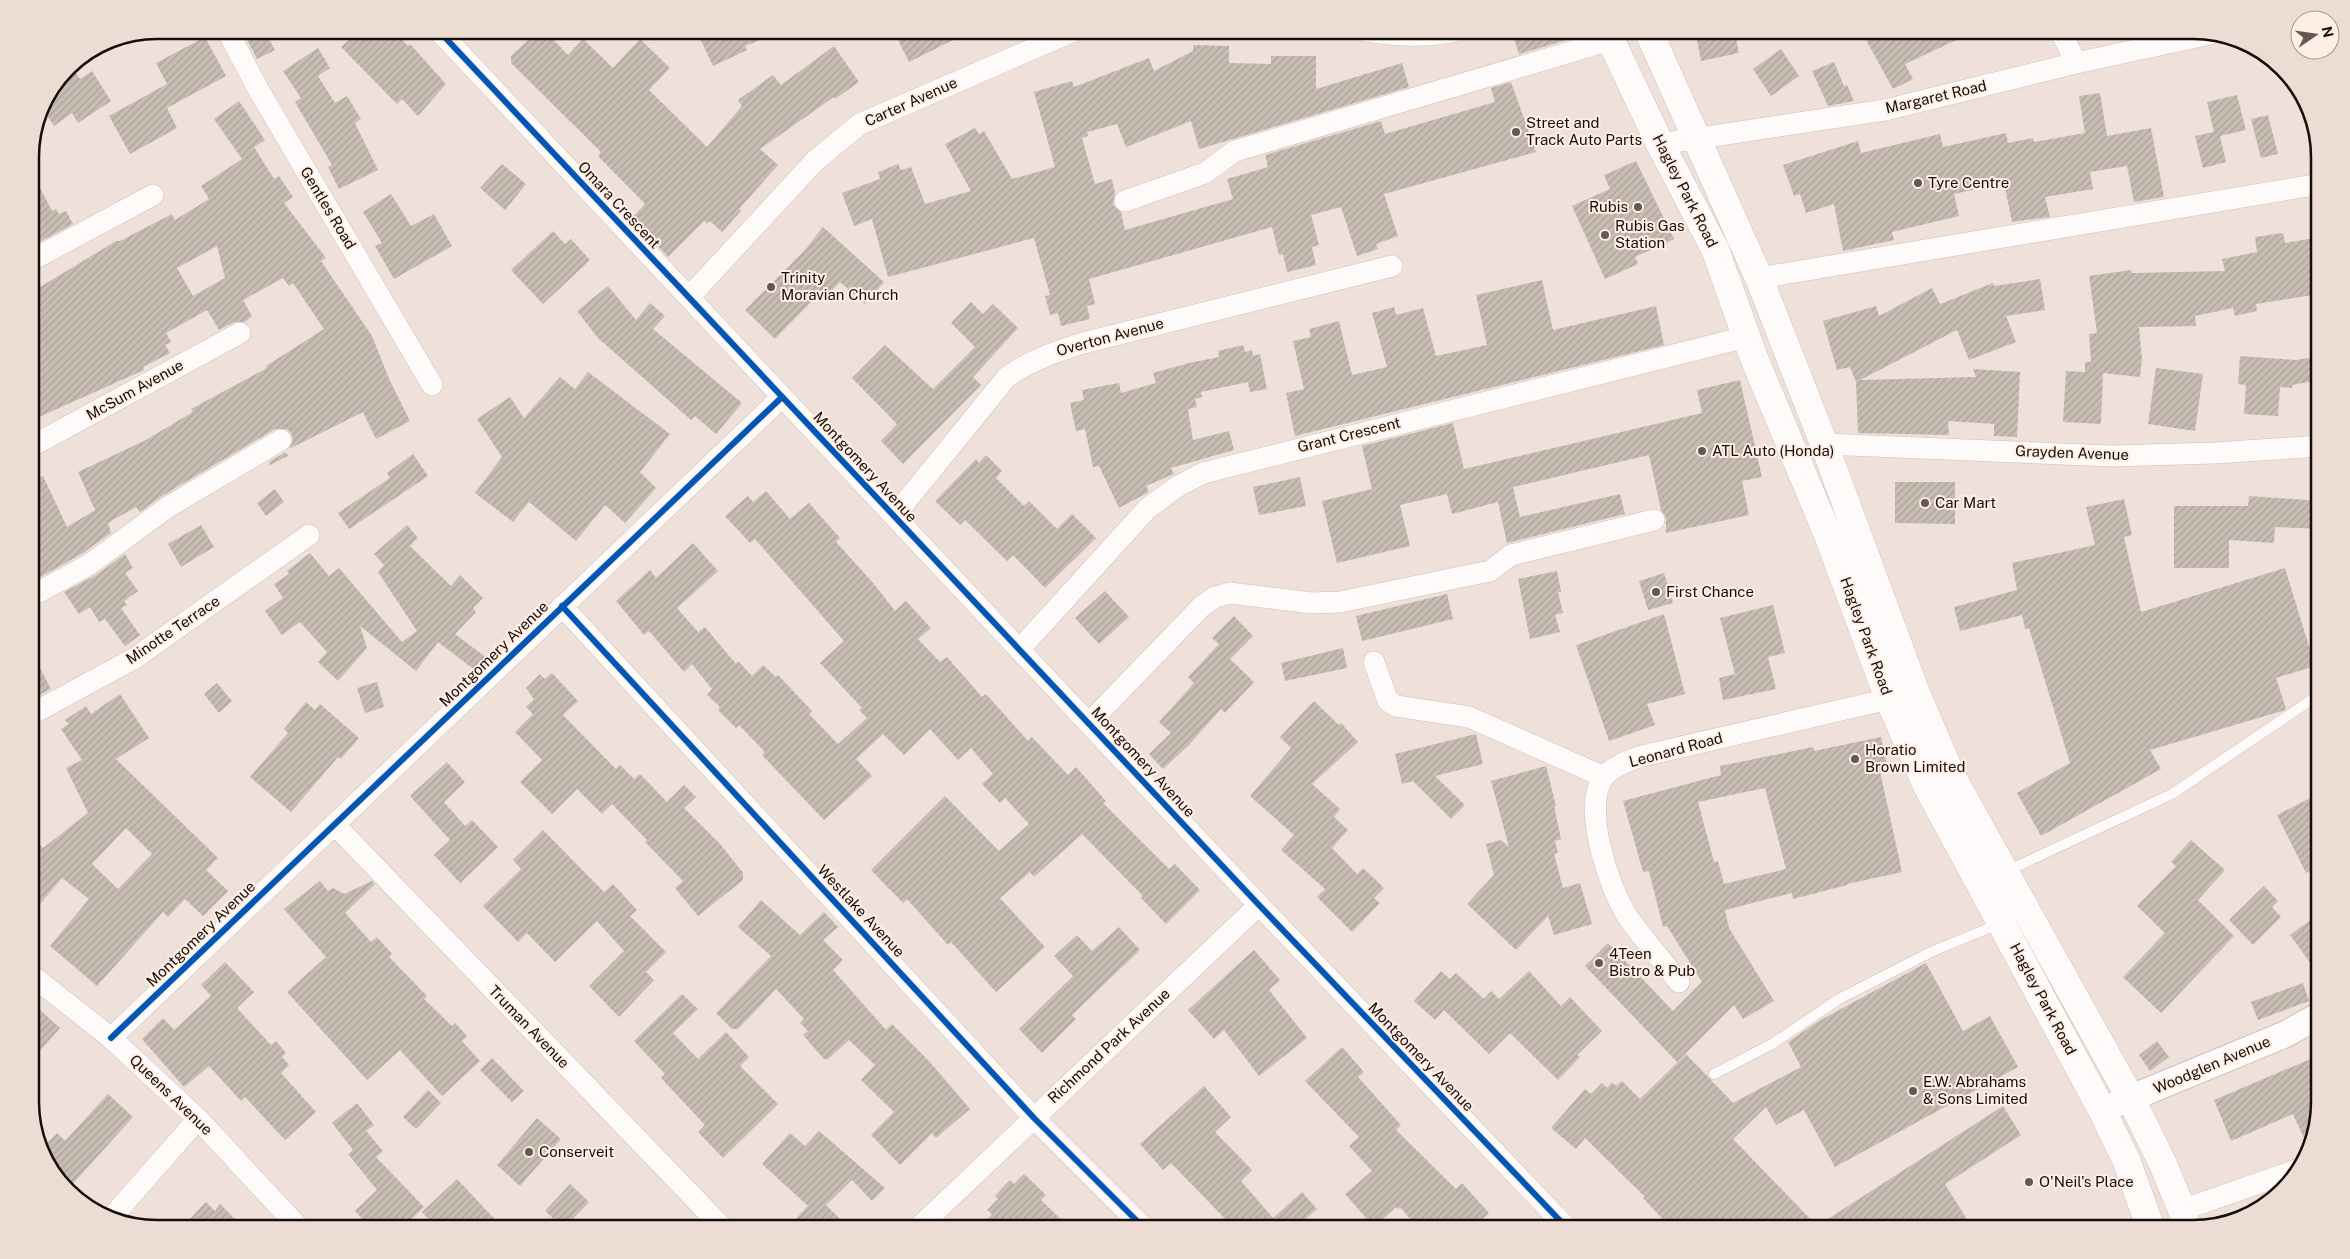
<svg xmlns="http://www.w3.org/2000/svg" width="2350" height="1259" font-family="'Public Sans',sans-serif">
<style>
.building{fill:url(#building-hatch);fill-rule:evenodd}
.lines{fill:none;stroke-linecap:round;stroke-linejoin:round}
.service-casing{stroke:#cbc0ba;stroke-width:11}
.minor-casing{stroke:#cbc0ba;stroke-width:22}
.tertiary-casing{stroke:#cbc0ba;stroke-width:28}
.primary-casing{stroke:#cbc0ba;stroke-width:29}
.service{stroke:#fdfaf9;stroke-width:10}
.minor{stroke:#fdfaf9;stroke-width:21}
.tertiary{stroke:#fdfaf9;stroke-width:26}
.primary{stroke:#fdfaf9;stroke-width:28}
.cycleway-casing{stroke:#feeee5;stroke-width:9}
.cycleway{stroke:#0057b8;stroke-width:6}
.poi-dot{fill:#635852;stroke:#feeee5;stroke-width:2}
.labels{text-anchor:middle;stroke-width:4;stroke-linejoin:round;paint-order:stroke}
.street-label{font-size:15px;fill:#170e09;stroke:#feeee5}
.poi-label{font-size:15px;fill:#170e09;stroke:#feeee5;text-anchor:start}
.rim{fill:none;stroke:#170e09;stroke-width:2.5}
</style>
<defs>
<pattern id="building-hatch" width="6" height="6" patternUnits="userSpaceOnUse" patternTransform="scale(1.25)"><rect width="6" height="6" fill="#c8bdb3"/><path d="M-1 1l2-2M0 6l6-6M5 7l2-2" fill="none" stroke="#aba199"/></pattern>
</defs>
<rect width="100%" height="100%" fill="#efe1d9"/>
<path class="building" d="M242 30H264L275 50 257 59Z
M360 30H393L408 46 410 44 446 84 418 116 402 99 397 104 341 47Z
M539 30H544L568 55 583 39 613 68 640 39 670 68 649 90 707 147 742 106 738 100 773 75 781 85 834 46 859 82 835 99 834 97 760 149 778 165 739 209 741 211 722 232 710 221 707 223 704 221 668 257 632 218 645 204 598 156 601 152 511 63V56Z
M696 30H782V31L745 46 747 50 713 66Z
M893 30H973L909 62Z
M1511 30H1591V33L1519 54Z
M1880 30H1978L1905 64 1913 79 1893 89 1865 38Z
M1735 33 1739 53 1701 61 1697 40Z
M205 37 226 76 167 108 177 128 130 154 109 116 167 84 156 63Z
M1193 45 1229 46V63L1271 64V56H1316V89L1402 63 1409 87 1199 149 1191 121 1126 147 1117 124 1087 132 1088 136 1082 138 1095 184 1112 179 1115 193 1113 205 1121 212 1125 230 1233 199 1227 179 1268 167 1265 155 1381 121 1385 134 1495 102 1491 88 1511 82 1536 152 1384 194 1398 236 1376 244 1378 249 1357 256 1341 207 1311 215 1319 245 1312 247 1316 265 1287 272 1283 254 1279 255 1272 227 1089 279 1095 304 1087 306 1090 319 1061 326 1058 313 1050 315 1045 296 1050 295 1034 238 888 277 872 219 854 226 842 193 880 179 878 172 898 164 901 170 911 167 925 204 971 191 945 144 975 128 979 134 984 131 1012 179 1055 167 1034 92 1072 81 1074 87 1149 58 1154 71 1193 51Z
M318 48 330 68 318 76 335 103 347 96 361 119 355 123 378 170 339 189 328 167 332 165 295 102 301 98 283 71Z
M1781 49 1799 76 1771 96 1753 69Z
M1834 62 1844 86 1847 85 1854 101 1828 106 1812 71Z
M71 65 80 79 92 71 111 101 78 123 72 113 54 126 41 106Z
M2100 93 2107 136 2151 128 2164 197 2134 202 2127 166 2090 172 2093 189 2045 197 2050 217 2012 222 2004 183 1954 194 1959 216 1892 232 1894 240 1843 251 1834 204 1806 213 1800 194 1794 196 1783 165 1858 141 1861 153 1940 134 1943 147 2006 133 2008 143 2033 138 2034 142 2085 133 2079 96Z
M2237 95 2246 130 2220 136 2226 162 2203 168 2195 136 2214 132 2207 102Z
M239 101 265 140 254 147 274 179 279 176 293 197 284 203 326 258 321 261 372 336 390 381 410 421 376 439 363 412 289 449 293 440 291 433 287 429H275L162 496 140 512 136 507 108 523 111 533 83 553 37 579 30 578V482L43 476 67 527 95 510 78 472 144 441 193 412 191 409 267 368 266 366 324 329 293 283 289 286 283 278 243 300 252 316 245 322H234L219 330 207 310 166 333 171 342 165 345 170 353 143 367 144 370 30 421V319L41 313 30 293 116 241H120L172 214 175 220 209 199 201 186 242 159 214 119ZM217 246 225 278 193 296 177 268Z
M2268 115 2278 154 2261 158 2251 119Z
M1636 161 1674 239 1635 257 1638 264 1605 279 1572 206 1610 189 1604 175Z
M502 164 526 184 505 210 480 188Z
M30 168 52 211 56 209 59 214 66 211 73 224 30 247Z
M391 194 411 226 434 214 452 246 394 279 375 246 382 243 363 212Z
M823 227 884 282 865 304 840 282 821 302 816 297 775 339 745 310 805 250Z
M553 231 565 244 571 239 590 260 543 304 511 270Z
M2283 233 2285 243 2320 237V294L2256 304 2257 311 2235 316 2233 308 2195 316 2196 326 2139 327 2142 359 2140 377 2103 373 2101 424 2063 422 2066 371 2085 372V362H2091L2089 334 2097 333 2089 276 2131 270 2132 273 2225 271 2222 259 2257 252 2255 237Z
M2040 279 2045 310 2006 316 2016 342 1969 360 1957 330 1860 380 1976 377 1973 369 2020 372 2017 437 1994 436V424L1948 421 1949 435 1858 433 1856 382 1850 367 1837 370 1823 321 1876 306 1879 316 1932 288 1940 304 1993 283 1994 286Z
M1542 280 1553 330 1656 306 1664 345 1295 436 1286 393 1304 389 1293 341 1311 337 1309 329 1339 321 1352 375 1387 367 1372 313 1394 307 1396 315 1423 308 1436 356 1487 345 1476 295Z
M608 286 636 320 650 303 665 316 653 329 742 403 716 434 695 416 691 420 598 338 577 311Z
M971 302 983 314 993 304 1018 328 973 377 981 385 903 464 881 441 897 424 852 378 885 345 933 389 975 347 951 323Z
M1243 345 1245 352 1252 350 1253 356 1260 354 1267 389 1250 392 1248 382 1201 392 1202 397 1195 399 1197 407 1188 409 1193 440 1229 431 1234 450 1171 468 1174 474 1146 486 1149 492 1119 508 1099 466 1093 467 1085 429 1076 431 1070 403 1084 400 1082 390 1119 383 1121 393 1156 383 1153 373 1189 363 1219 357 1218 351Z
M2240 356 2296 360 2320 356V380L2292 385V388L2280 387 2278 416 2244 414 2246 385 2238 384Z
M2156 368 2203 374 2195 431 2148 424Z
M588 372 670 434 640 472 656 488 625 523 605 505 576 541 529 502 513 522 475 493 502 457 477 419 510 397 524 418 560 377 575 389Z
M1740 380 1762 477 1742 481 1749 515 1666 533V518L1661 510 1649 455 1513 487 1520 517 1620 494 1625 514 1507 543 1498 502 1452 514 1447 494 1400 505 1410 546 1337 563 1322 501 1372 489 1362 446 1453 423 1464 469 1702 413 1697 390Z
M286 452 288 456 270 465 269 462Z
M413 454 428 476 349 529 338 513 390 478 387 473Z
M986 455 1002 471 996 478 1024 506 1029 501 1057 529 1072 514 1096 538 1045 588 1013 555 1007 561 965 520 960 525 935 501 976 459 979 463Z
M1300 477 1306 506 1259 515 1253 487Z
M1895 482H1955V524L1895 523Z
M275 489 284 502 266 516 257 503Z
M766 491 790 519 809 503 840 538 836 542 874 584 895 611 906 601 931 628 918 639 940 662 947 657 982 697 986 694 1028 741 1032 737 1068 775 1076 767 1106 801 1103 803 1169 869 1175 864 1200 890 1166 924 1141 898 1143 896 1082 834 1034 877 1030 872 1000 898 1045 947 996 992 951 942 948 945 907 899 903 903 871 870 945 796 999 851 1029 824 1005 798 1000 803 982 784 993 774 971 748 958 760 930 729 904 755 883 734 856 759 872 776 824 820 762 755 765 752 739 725 736 728 718 710 720 707 707 695 712 689 692 664 684 672 649 631 644 635 616 601 650 570 656 578 693 543 718 571 677 608 698 632 705 627 736 664 738 661 752 676 763 665 776 677 778 675 812 711 809 714 838 744 867 718 859 710 862 708 820 663 844 641 755 539 750 543 725 516 748 496 753 502Z
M2249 496 2320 501V529L2275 527 2274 543 2229 540V568H2174V506H2248Z
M2124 499 2132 535 2124 537 2141 612 2285 568 2315 666 2276 678 2286 709 2282 711 2150 750 2161 769 2041 836 2017 793 2070 763 2029 628 2025 629 2022 615 1960 631 1954 607 2017 590 2012 563 2095 545 2086 507Z
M201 525 214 547 181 567 168 544Z
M407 525 418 538 410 546 451 586 460 575 483 598 473 608 476 612 455 634 487 658 476 671 438 642 416 671 360 626 367 648 338 681 318 662 327 652 300 622 282 635 265 611 283 598 274 584 289 574 287 571 310 553 329 576 339 568 402 642 417 631 378 572 384 565 374 554Z
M125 554 133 568 125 573 138 591 124 601 127 605 121 608 140 635 125 646 105 619 99 622 90 607 79 614 64 592 96 575Z
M1557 571 1561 592H1558L1563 613 1555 615 1560 632 1530 639 1518 579Z
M1664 573 1673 603 1648 610 1639 581Z
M1105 591 1129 617 1099 644 1075 618Z
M1447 594 1453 619 1362 641 1356 616Z
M1773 605 1785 653 1768 657 1776 689 1723 700 1719 678 1735 674 1720 618Z
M1664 614 1685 694 1647 704 1655 725 1609 741 1576 645Z
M1234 616 1253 636 1230 659 1254 682 1225 713 1221 709 1188 746 1163 769 1149 754 1171 733 1159 722 1194 683 1188 677 1219 644 1212 638Z
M1343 648 1347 668 1285 681 1281 663Z
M30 649 51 689 30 700Z
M552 673 578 701 563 715 616 769 620 765 634 779 640 774 667 802 684 785 696 797 684 808 721 845 743 873V880L698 916 675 888 683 881 645 842 647 840 612 804 602 814 577 789 552 814 520 782 542 760 515 732 533 714 526 707 534 699 526 688 540 674 545 679Z
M377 682 384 707 365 713 357 688Z
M217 683 232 701 219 713 204 694Z
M120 694 149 738 116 759 218 858 206 870 228 891 203 916 185 899 168 917 163 912 97 986 50 946 89 899 62 878 30 916V832L43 848 88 813 66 768 82 760 61 729 69 724 65 720 86 706 91 714ZM126 828 152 854 118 889 92 864Z
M1314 701 1339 725 1341 723 1358 742 1312 784 1340 809 1334 817 1348 830 1332 848 1357 874 1363 868 1384 888 1374 898 1380 903 1352 932 1317 897 1325 889 1281 850 1294 835 1250 796 1291 748 1280 737Z
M306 702 315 710 320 704 359 738 341 759 338 757 291 812 250 777 288 733 284 729Z
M1476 734 1483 764 1435 776 1465 805 1451 819 1413 781 1402 784 1395 754Z
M1881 737 1888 769 1880 771 1902 872 1847 884V885L1793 899 1792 893 1725 910 1729 928 1774 1001 1743 1019 1734 1005 1677 1062 1585 966 1608 943 1673 1011 1702 982 1667 926 1663 927 1649 871 1643 872 1623 801 1721 775 1720 766 1813 747 1814 751ZM1765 788 1786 869 1724 884 1718 861 1714 862 1698 802Z
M447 762 465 782 444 802 465 826 472 820 498 847 460 883 434 855 450 840 410 796Z
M1546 766 1556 806H1554L1561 839 1555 841 1558 853 1554 854 1563 888 1580 883 1592 924 1554 935 1548 916 1516 950 1467 904 1494 875 1486 844 1501 840 1509 847 1491 781Z
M2320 793V866L2306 873 2277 815Z
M543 830 604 892 613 884 637 910 630 916 666 952 646 972 654 980 619 1017 589 986 624 951 597 921 555 962 527 933 518 942 483 906 521 869 513 860Z
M2191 840 2225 870 2198 900 2234 936 2161 1013 2123 977 2165 933 2137 906 2176 866 2171 862Z
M320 881 328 891 333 888 344 894 372 881 375 884 345 913 371 942 377 937 392 954 389 957 427 996 424 999 452 1026 455 1023 467 1036 462 1041 480 1061 442 1096 400 1050 367 1080 287 992 326 957 284 909Z
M2264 886 2278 901 2272 907 2281 917 2253 945 2229 920Z
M761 900 800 935 824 912 838 927 823 940 843 960 833 970 886 1030 892 1024 929 1061 970 1109 936 1138 932 1133 900 1165 871 1135 894 1112 861 1080 875 1065 849 1040 827 1060 823 1058 803 1035 808 1031 800 1023 804 1019 776 989 738 1029H732L716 1013 771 956 738 927Z
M2320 913V976L2290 935Z
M1119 927 1140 950 1072 1015 1076 1019 1042 1053 1019 1029 1073 976 1054 956 1077 935 1092 951Z
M1254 950 1280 980 1269 990 1307 1038 1259 1076 1224 1030 1214 1039 1188 1010Z
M225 962 254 992 237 1008 271 1045 276 1041 286 1053 282 1057 289 1065 281 1073 316 1112 285 1140 245 1097 241 1101 209 1066 184 1087 142 1039 163 1018 174 1030 211 996 201 985Z
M1926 963 1963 1031 1990 1016 2018 1067 1835 1167 1804 1110 1776 1125 1766 1107 1733 1139 1817 1226 2003 1106 2021 1135 1945 1184 1973 1229H1672L1643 1198 1645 1197 1585 1138 1576 1149 1551 1128 1585 1089 1591 1094 1602 1083 1607 1088 1612 1082 1616 1086 1622 1081 1640 1099 1686 1054 1733 1103 1801 1067 1788 1042 1817 1022Z
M1441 971 1450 979 1456 973 1484 999 1491 991 1499 999 1529 971 1561 1006 1570 997 1602 1031 1577 1055 1580 1057 1558 1080 1510 1033 1489 1054 1444 1010 1435 1020 1414 1001Z
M2303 983 2309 1001 2258 1020 2251 1002Z
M682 994 698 1009 673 1033 698 1059 726 1032 749 1057 740 1066 778 1104 723 1158 698 1132 705 1125 661 1078 665 1074 634 1041Z
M30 1001 60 1028 30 1062Z
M2157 1041 2169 1057 2150 1071 2139 1055Z
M1342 1047 1364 1072 1358 1077 1401 1125 1396 1130 1456 1189 1462 1183 1489 1213 1471 1229H1445L1438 1221 1430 1229H1419L1400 1207 1398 1209 1396 1207 1374 1227 1345 1194 1372 1171 1349 1146 1359 1137 1305 1081Z
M2320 1055V1102L2309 1149 2293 1114 2231 1141 2214 1100Z
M492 1058 524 1091 512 1102 480 1070Z
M1204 1086 1231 1117 1215 1132 1252 1170 1241 1181 1273 1218 1302 1192 1317 1209 1303 1221 1310 1229H1235L1171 1163 1163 1170 1140 1144Z
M428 1090 441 1103 416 1129 403 1117Z
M108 1094 133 1117 69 1188 51 1172 43 1147 57 1133 65 1141Z
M357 1103 374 1125 366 1131 383 1151 376 1157 424 1207 401 1229H371L355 1211 377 1190 348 1154 353 1150 332 1123Z
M537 1118 561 1139 520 1186 497 1165Z
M819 1131 885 1188 872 1201 852 1180 826 1205 850 1229H786L808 1206 762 1164 790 1133 805 1146Z
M1024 1174 1046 1195 1041 1200 1071 1229H978L992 1214 987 1210 998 1199 995 1196 1010 1180 1014 1184Z
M457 1179 504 1229H437L422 1212Z
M570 1184 589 1202 564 1228 545 1211Z
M206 1202 215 1211 220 1204 245 1229H198L189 1220Z"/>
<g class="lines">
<g class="service-casing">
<path id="service" d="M2007 871 2172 794 2317 696
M1714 1074 1772 1044 1839 999 1931 952 2001 923"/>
</g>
<g class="minor-casing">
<path id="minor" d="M227 30 258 89 432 385
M438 30 1259 905 1568 1229
M1358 30C1392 35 1425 39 1458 30
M2060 30 2076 63
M1660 144 1885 110 2076 63 2210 34
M1125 201 1205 173 1235 151 1611 40
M30 261 153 195
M1759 278 2320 184
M689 297 816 160 860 124 1076 30
M1824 444 2112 456 2215 453 2320 446
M30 447 240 333
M894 516 1007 377C1031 360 1055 352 1083 343L1392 266
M30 590 39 592 90 564 168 507 281 440
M562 606 1034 1118 1145 1229
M1019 650 1147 509 1175 488 1203 473 1746 337
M1374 662 1388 701 1396 706 1469 717 1604 777
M30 715 135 658 309 535
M1089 723 1202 606 1215 597 1230 593 1311 603 1340 602 1490 571 1511 555 1654 520
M334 824 724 1229
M30 974 111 1038 198 1119 300 1229
M1679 982C1662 960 1643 939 1627 916 1609 887 1582 808 1603 778 1612 766 1629 761 1642 756L1889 699
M111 1038 782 397
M2182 1210 2296 1170
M111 1218 198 1119
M917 1229 1259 905"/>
</g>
<g class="tertiary-casing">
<path id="tertiary" d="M2102 1110 2286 1034 2320 1015"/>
</g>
<g class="primary-casing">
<path id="primary" d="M1606 30 1660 144 1715 249 1754 358 1828 535 1889 699 1926 784 2102 1110 2127 1162 2151 1229
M1648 30 1759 278 1824 444 1916 693 1952 777 2131 1099 2163 1164 2182 1210 2187 1229"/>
</g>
<use href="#service" class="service"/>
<use href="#minor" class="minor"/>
<use href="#tertiary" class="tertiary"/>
<use href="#primary" class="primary"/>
<g class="cycleway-casing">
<path id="cycleway" d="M438 30 1259 905 1568 1229
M562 606 1034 1118 1145 1229
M111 1038 782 397"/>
</g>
<use href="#cycleway" class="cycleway"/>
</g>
<g class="poi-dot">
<circle cx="1516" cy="132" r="5"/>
<circle cx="1918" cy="183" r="5"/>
<circle cx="1638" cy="207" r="5"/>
<circle cx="1605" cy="235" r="5"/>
<circle cx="771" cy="287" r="5"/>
<circle cx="1702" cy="451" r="5"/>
<circle cx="1925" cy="503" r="5"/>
<circle cx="1656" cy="592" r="5"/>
<circle cx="1855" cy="759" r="5"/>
<circle cx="1599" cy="963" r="5"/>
<circle cx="1913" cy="1091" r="5"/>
<circle cx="529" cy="1152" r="5"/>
<circle cx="2029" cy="1182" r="5"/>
</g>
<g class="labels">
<g class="street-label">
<text transform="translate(1936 97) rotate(-13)" y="5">Margaret Road</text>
<text transform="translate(911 102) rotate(-24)" y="5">Carter Avenue</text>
<text transform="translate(1685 191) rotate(63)" y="5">Hagley Park Road</text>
<text transform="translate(619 205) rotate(47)" y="5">Omara Crescent</text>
<text transform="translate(328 208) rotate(59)" y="5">Gentles Road</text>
<text transform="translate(1110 337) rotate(-15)" y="5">Overton Avenue</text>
<text transform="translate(135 390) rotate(-29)" y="5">McSum Avenue</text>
<text transform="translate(1349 435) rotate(-14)" y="5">Grant Crescent</text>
<text transform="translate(2072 453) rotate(2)" y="5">Grayden Avenue</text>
<text transform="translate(865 467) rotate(47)" y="5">Montgomery Avenue</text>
<text transform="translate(173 630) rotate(-34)" y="5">Minotte Terrace</text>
<text transform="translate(1866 636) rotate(70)" y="5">Hagley Park Road</text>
<text transform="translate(494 654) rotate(-44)" y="5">Montgomery Avenue</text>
<text transform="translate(1676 750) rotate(-15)" y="5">Leonard Road</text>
<text transform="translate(1143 762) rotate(47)" y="5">Montgomery Avenue</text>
<text transform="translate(861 911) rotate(47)" y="5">Westlake Avenue</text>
<text transform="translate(201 934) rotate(-44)" y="5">Montgomery Avenue</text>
<text transform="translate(2043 999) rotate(62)" y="5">Hagley Park Road</text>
<text transform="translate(529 1027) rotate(46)" y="5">Truman Avenue</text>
<text transform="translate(1109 1046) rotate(-43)" y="5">Richmond Park Avenue</text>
<text transform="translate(1421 1057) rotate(46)" y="5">Montgomery Avenue</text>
<text transform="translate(2212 1065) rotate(-23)" y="5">Woodglen Avenue</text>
<text transform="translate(171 1095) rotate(44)" y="5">Queens Avenue</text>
</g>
<g class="poi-label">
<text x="1526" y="128">Street and<tspan x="1526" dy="17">Track Auto Parts</tspan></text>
<text x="1928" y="188">Tyre Centre</text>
<text x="1628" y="212" text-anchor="end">Rubis</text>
<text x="1615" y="231">Rubis Gas<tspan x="1615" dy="17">Station</tspan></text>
<text x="781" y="283">Trinity<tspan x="781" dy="17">Moravian Church</tspan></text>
<text x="1712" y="456">ATL Auto (Honda)</text>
<text x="1935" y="508">Car Mart</text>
<text x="1666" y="597">First Chance</text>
<text x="1865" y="755">Horatio<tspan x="1865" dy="17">Brown Limited</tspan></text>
<text x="1609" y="959">4Teen<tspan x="1609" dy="17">Bistro &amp; Pub</tspan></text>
<text x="1923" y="1087">E.W. Abrahams<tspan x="1923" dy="17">&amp; Sons Limited</tspan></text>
<text x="539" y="1157">Conserveit</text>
<text x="2039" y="1187">O'Neil's Place</text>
</g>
</g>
<path d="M0 0H2350V1259H0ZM157 39H2193A118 118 0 0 1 2311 157V1102A118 118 0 0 1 2193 1220H157A118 118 0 0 1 39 1102V157A118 118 0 0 1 157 39Z" fill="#ecdcd3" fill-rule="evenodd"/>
<path class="rim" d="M157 39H2193A118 118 0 0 1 2311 157V1102A118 118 0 0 1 2193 1220H157A118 118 0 0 1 39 1102V157A118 118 0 0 1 157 39Z"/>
<g transform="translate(2315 35) rotate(77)"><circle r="24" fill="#feeee5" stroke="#a2948d"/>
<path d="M0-4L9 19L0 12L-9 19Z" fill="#635852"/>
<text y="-8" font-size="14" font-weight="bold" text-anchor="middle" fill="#170e09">N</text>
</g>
</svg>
